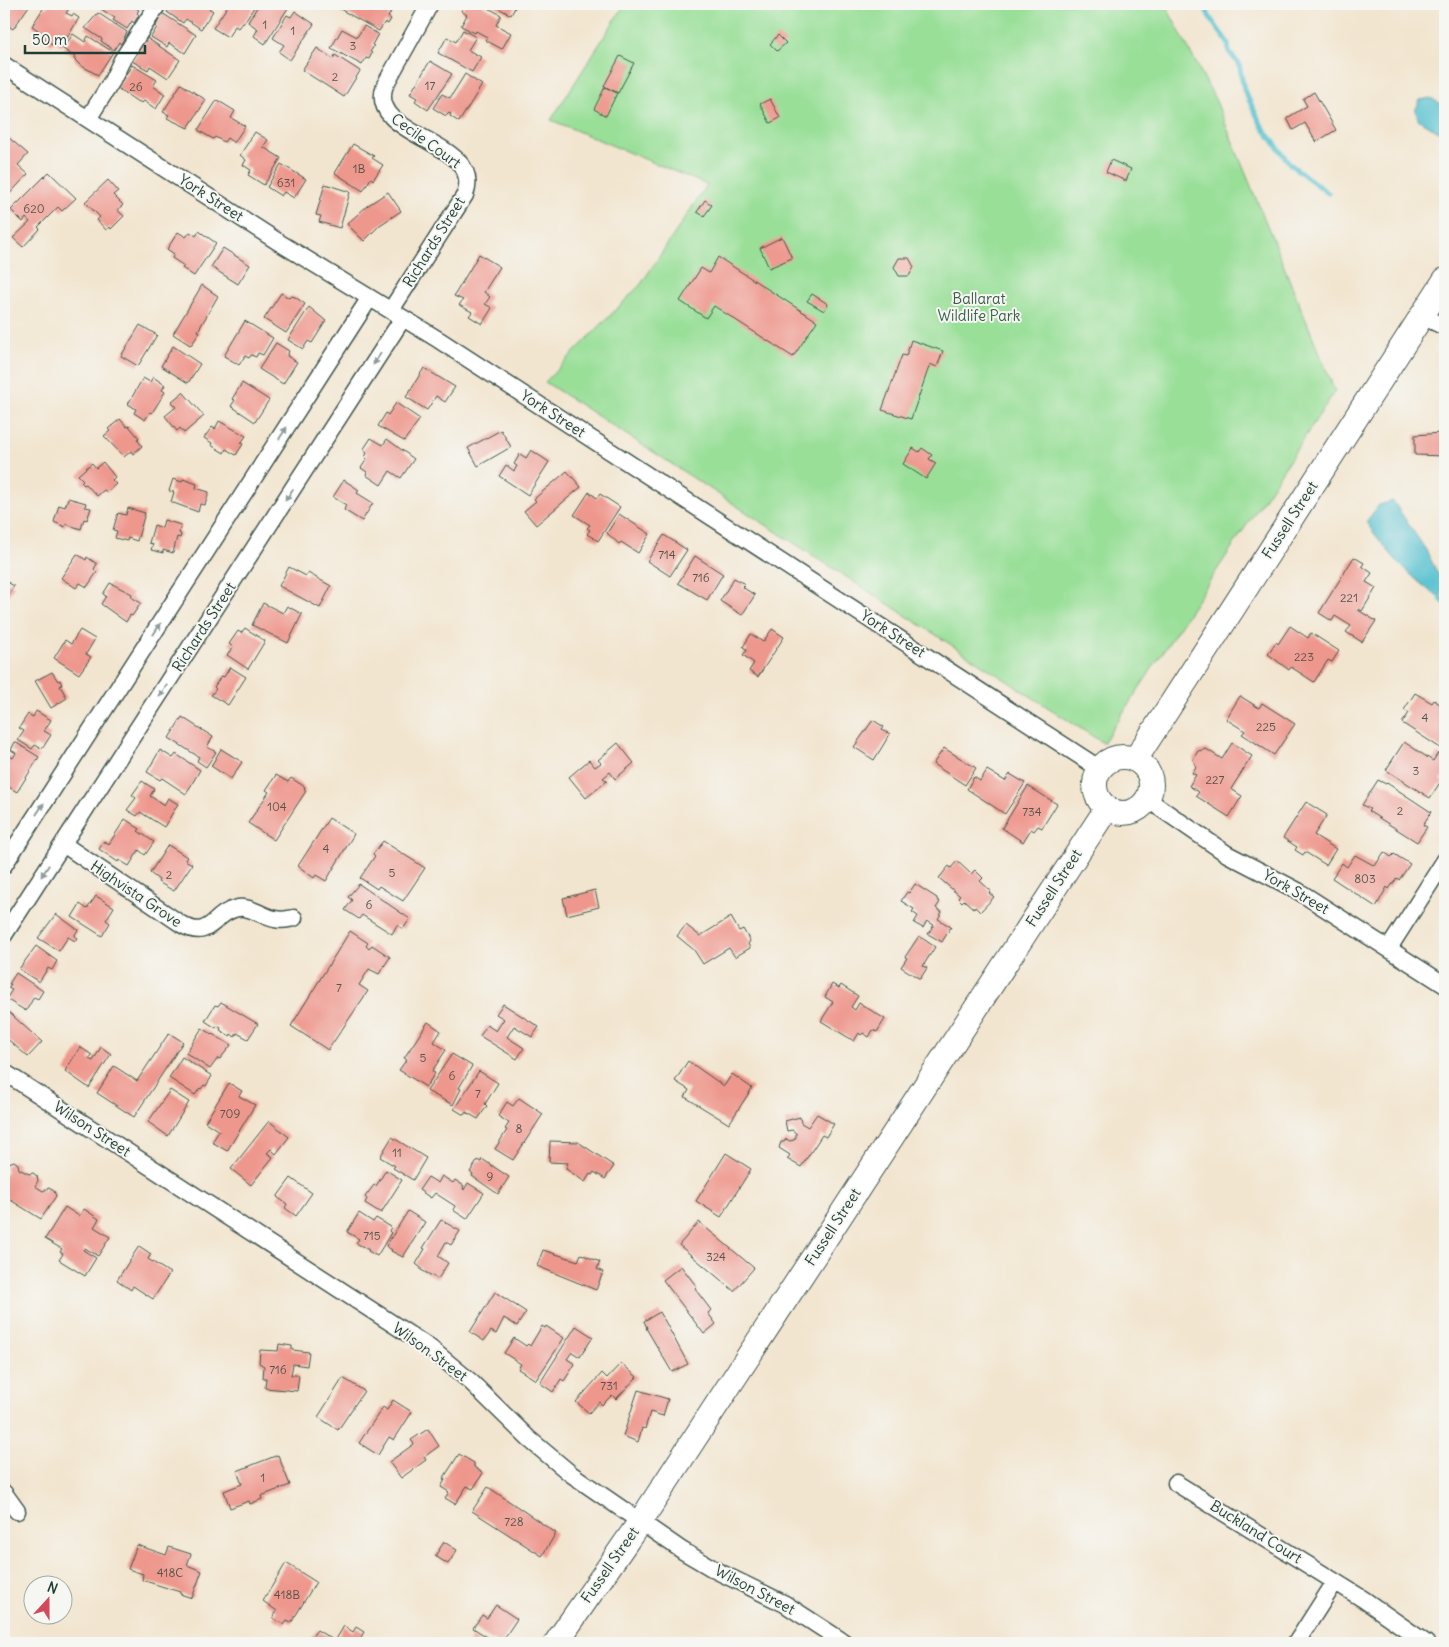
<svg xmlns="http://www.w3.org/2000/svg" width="1449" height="1647" font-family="Delius,sans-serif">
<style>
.green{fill:#99df98;stroke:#5c8e66}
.water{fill:#56c1d0;stroke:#3a7f82}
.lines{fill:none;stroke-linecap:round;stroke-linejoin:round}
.stream{stroke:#56c1d0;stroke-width:5}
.building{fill:#ee978d}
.street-casing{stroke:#3f564b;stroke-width:19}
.secondary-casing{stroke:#3f564b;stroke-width:26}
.street{stroke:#fff;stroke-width:16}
.secondary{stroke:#fff;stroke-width:24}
.oneway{fill:#8f9e9a}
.labels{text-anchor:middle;stroke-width:4;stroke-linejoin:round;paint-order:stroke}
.number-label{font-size:12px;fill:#53544a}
.street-label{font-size:15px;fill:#1f3d34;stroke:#f6f6f2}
.park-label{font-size:15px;fill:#375d48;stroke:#f6f6f2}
</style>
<rect width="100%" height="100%" fill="#f6f6f2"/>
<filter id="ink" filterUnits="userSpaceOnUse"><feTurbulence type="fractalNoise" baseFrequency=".02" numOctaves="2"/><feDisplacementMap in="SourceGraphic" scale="10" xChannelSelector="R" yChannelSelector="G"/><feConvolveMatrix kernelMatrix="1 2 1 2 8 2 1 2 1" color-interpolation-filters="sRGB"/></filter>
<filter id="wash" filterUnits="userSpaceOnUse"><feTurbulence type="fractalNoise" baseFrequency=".0096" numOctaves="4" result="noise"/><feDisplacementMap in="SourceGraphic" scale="20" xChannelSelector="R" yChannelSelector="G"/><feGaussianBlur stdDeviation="1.12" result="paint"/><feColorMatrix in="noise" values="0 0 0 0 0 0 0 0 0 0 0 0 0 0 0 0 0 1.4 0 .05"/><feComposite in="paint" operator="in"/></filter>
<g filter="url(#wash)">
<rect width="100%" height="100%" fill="#f2e5cf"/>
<path class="green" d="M625 4H1165L1216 101 1335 391 1103 743 545 382 641 284 707 185 551 120Z"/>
<path class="water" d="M1430 98 1445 106V136L1419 120 1415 111 1420 100Z
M1393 501 1426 550 1443 584 1441 599C1411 579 1386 551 1366 522L1379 505Z"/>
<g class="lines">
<path class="stream" d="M1206 4 1205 7 1210 18 1228 43 1229 52 1239 64 1244 90 1262 126 1291 165 1328 193
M1441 599 1445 603"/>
</g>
<g id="blocks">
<path class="building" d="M4 4H26L29 6 13 29 4 23Z
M49 4H70L71 6 66 13 72 16 73 14 79 18 62 46 55 41 52 45 40 36 42 33 32 26 44 7 46 8Z
M100 4H129L139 10 137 13 139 15 134 23 132 21 127 29 113 20 115 18 98 7Z
M172 4H202L213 11 201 29 186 19 183 23 167 12Z
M229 4H256L243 24 242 23 238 28 235 26 228 37 213 28Z
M259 4H282L288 8 265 44 254 36 258 29 248 22Z
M341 4H395L388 17 391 19 388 24 385 22 379 31 338 8Z
M465 4H481L501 15 496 25 511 33 502 49 485 40 487 37 476 31 475 33 461 26 467 15 461 11Z
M491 4H517L511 15Z
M790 4H802L795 10Z
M295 11 314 24 290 60 279 52 284 45 273 38 287 15 291 17Z
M98 13 127 32 121 44 119 42 114 50 101 41 102 39 85 28Z
M162 13 196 35 185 53 169 43 167 47 151 37 157 27 156 26Z
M364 26 378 34 372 45 374 46 370 52 372 53 369 59 366 58 362 65 331 48 342 29 357 37Z
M463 30 476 37 468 50 481 57 472 72 438 53 447 37 456 42Z
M73 34 85 42 88 36 113 52 98 75 80 65 74 59 75 57 63 49Z
M778 35 786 43 777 51 770 44Z
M147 38 180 60 168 78 150 66 148 70 132 61Z
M317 48 333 59 335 55 360 71 344 97 302 70Z
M620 56 634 63 618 93 604 86Z
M430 61 452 74 428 110 415 101 417 98 410 94Z
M132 65 157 80 153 86 165 94 156 109 144 101 142 103 135 100 117 88Z
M465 74 482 85 459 122 450 116 451 114 449 113 446 116 433 108 442 94 450 98Z
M181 84 206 100 188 128 167 118 169 115 163 112Z
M605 87 617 93 606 116 594 109Z
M1314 92 1336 130 1316 142 1305 123 1293 130 1287 118 1307 106 1303 99Z
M770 99 780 118 770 123 760 104Z
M217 100 235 111 231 118 245 126 234 143 227 138 224 142 215 137 213 139 198 130Z
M4 110 9 115 4 120Z
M255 132 268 140 263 147 281 158 264 185 248 175 251 170 243 165 246 160 240 155Z
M8 137 28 154 18 165 28 174 5 199 4 198V142Z
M353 144 374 156 372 158 383 165 373 180 371 178 363 191 335 173Z
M1111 160 1131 169 1126 181 1106 172Z
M281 164 306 179 294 198 284 192 281 196 267 187Z
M49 172 76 198 62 211 58 207 38 227 40 229 23 247 13 238 30 222 26 218 23 222 11 210Z
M108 180 118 191 113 195 123 205 117 210 124 216 111 229 110 227 106 230 97 220 100 217 85 202Z
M325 184 350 192 340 228 319 222 321 216 316 215Z
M388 192 401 211 380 225 364 241 347 224 367 206Z
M705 200 712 205 704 216 697 212Z
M199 231 216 243 194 276 182 268 184 266 172 258 174 254 167 249 178 232 186 237 190 232 196 236Z
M782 237 792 258 769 268 760 248Z
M223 248 250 265 238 284 211 267Z
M479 254 500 267 484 292 490 297 485 304 492 308 482 324 469 316 472 312 459 305 463 300 454 296Z
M718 257 817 321 793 357 714 306 706 318 680 301 701 268 709 273Z
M899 258H909L914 267 909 276H899L894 267Z
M202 285 218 296 198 331 200 332 192 344 190 345 173 334Z
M281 293 289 298 291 296 295 297 305 304 286 333 264 319Z
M812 294 828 304 824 311 807 301Z
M309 307 326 321 312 343 308 341 303 349 288 340Z
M245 321 273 338 263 355 258 353 256 357 251 355 249 358 245 356 239 365 224 356Z
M140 325 157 335 138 366 121 356Z
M911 340 943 351 937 367 930 364 911 419 882 410 902 355 906 356Z
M276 343 289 351 287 356 297 362 283 384 259 369Z
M173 346 200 364 188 383 161 366Z
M424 368 455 387 445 402 436 396 427 410 406 397Z
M153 377 165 385 162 390 165 392 152 413 150 412 145 420 134 413 136 409 128 404 143 378 150 382Z
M242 383 269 400 255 422 231 406 235 400 232 399Z
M183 392 204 416 184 433 180 428 177 431 165 416 176 407 171 402Z
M396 403 420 419 404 441 378 426 386 413 388 415Z
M120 419 127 427 129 426 139 438 137 439 142 446 133 454 131 451 124 457 104 436 110 431 108 429Z
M219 421 246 436 241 443 243 444 236 455 226 449 224 453 211 445 212 443 204 438 212 427 215 429Z
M501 430 511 447 478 466 468 448Z
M1441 430H1445V456L1415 455V435L1441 433Z
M371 438 383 445 387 439 414 459 401 478 390 471 381 485 366 475 367 472 361 468 367 459 365 457 367 453 363 450Z
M913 448 919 452 922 448 932 455 929 459 936 463 926 479 903 464Z
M531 450 549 462 528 495 499 476 506 465 514 471 517 466 514 464 520 454 526 458Z
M103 462 115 477 112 480 116 484 107 492 104 490 97 496 86 484 84 485 81 482 83 480 78 475 92 463 96 468Z
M567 471 581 487 536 525 524 511 536 501 534 499Z
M173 479 182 482 183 479 197 484 196 488 209 492 205 505 200 504 198 512 171 502 174 492 169 491Z
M344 480 359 490 357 493 373 503 362 521 344 510 346 505 333 497Z
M589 492 597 498 600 494 620 507 598 541 587 534 590 530 587 528 590 525 574 515Z
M68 498 86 503 85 507 91 508 87 520 84 519 81 529 66 524 65 527 54 522 59 505 65 507Z
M128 508 145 513 137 541 128 538 127 541 115 538 117 531 113 530 118 513 126 515Z
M619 514 650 534 638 553 621 542 619 544 607 533Z
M164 520 181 525 179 533 181 534 180 538 177 537 173 553 163 550V553L151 550 153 544 149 543 154 525 162 528Z
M664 535 687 550 670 576 647 561Z
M77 554 86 560 87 557 97 564 94 569 97 572 87 587 80 583 76 588 61 578Z
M695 556 723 574 707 600 678 583Z
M1354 557 1364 563 1362 566 1372 573 1366 582 1376 588 1362 611 1359 609 1358 610 1376 621 1362 642 1346 632 1351 626 1335 616 1332 621 1319 613Z
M289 567 306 576 308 573 331 586 320 608 279 586Z
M734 578 745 584 742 587 755 595 742 615 720 601Z
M4 580 14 586 4 601Z
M110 583 132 594 131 597 141 603 132 616 130 615 126 622 101 604 106 596 103 594Z
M263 603 283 613 287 606 302 614 288 643 252 625Z
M1290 626 1308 638 1311 633 1339 651 1332 662 1328 660 1314 682 1291 667 1289 670 1268 654 1276 642 1278 644Z
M245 628 265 641 248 669 227 655 233 647 229 644 238 631 241 633Z
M772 629 784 637 758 677 749 671 754 663 743 655 747 650 743 647 751 634 763 642Z
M80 630 95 639 86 654 91 657 79 674 54 658 65 640 71 644Z
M230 667 246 677 228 705 211 695 216 689 214 687 221 676 224 677Z
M52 672 58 681 60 680 62 685 60 686 67 698 51 708 35 681Z
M1415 693 1432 703 1434 700 1445 708V751L1402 723 1409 713 1404 710Z
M1240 696 1259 708 1262 703 1295 724 1274 755 1242 734 1245 731 1226 719Z
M36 711 51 720 44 731 51 735 42 749 35 745 32 749 18 740 24 731 19 728 28 714 33 717Z
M182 717 213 737 207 747 216 752 206 767 197 761 199 757 169 738Z
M873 720 884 727 882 730 890 734 874 760 854 747Z
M15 742 39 757 17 792 4 784 7 781 4 779V764L9 756 13 758 16 753 11 750Z
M1404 742 1433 761 1438 753 1445 762V772L1441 779 1444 781 1441 785 1439 784 1430 798 1386 770Z
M618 743 634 763 615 779 610 772 603 778 607 781 586 798 569 777 589 760 595 767 601 763 598 760Z
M1232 743 1252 756 1231 789 1242 796 1229 817 1196 796 1199 792 1189 786 1196 775 1192 773 1196 767 1193 759 1198 751 1206 749 1222 759Z
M944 748 976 768 965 785 933 764Z
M221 749 242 762 231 779 211 766Z
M160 750 173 758 176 754 200 770 186 794 162 778 160 780 147 772Z
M987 770 1005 781 1010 774 1025 783 1005 814 967 789 974 777 980 781Z
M276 775 288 782 291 778 305 787 304 789 306 791 274 840 248 823 269 792 266 790Z
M1378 780 1386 784 1387 783 1431 812 1423 825 1427 827 1417 842 1368 811 1370 809 1362 805Z
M142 781 154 789 150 796 164 805 168 798 178 804 164 827 140 812 137 816 127 810 136 798 132 795Z
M1028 786 1057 804 1042 828 1038 826 1034 831 1031 829 1023 842 1002 828Z
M1306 802 1327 815 1314 835 1336 849 1326 865 1305 852 1303 855 1295 850 1297 847 1283 838Z
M329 818 354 834 326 881 316 875 314 878 298 866Z
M125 819 140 829 138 831 154 842 145 855 139 850 129 866 119 860 118 862 99 849 104 841 109 844Z
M383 841 425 868 403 901 379 886 377 889 360 878 375 856 373 854Z
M168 845 187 857 185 860 192 864 174 891 158 882 159 880 150 873Z
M1384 852 1391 857 1394 854 1410 864 1399 880 1397 878 1389 889 1387 887 1376 907 1332 878 1342 863 1347 867 1355 855 1375 866Z
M957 861 971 874 975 870 983 878 980 881 991 891 989 893 994 897 980 912 975 907 974 909 964 900 962 902 958 898 960 896 939 878 949 866 951 868Z
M359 884 410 919 403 929 397 925 392 934 362 915 359 919 345 910 352 900 348 897Z
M915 884 937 898V900L940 902 936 908 942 912 938 919 951 927 942 942 928 934 934 925 927 921 923 928 914 923 918 916 912 912 914 909 901 901 907 892 909 893Z
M595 890 599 907 567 915 563 898Z
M96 896 114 907 106 920 110 923 102 936 72 917 80 904 87 909Z
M56 914 78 930 74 936 77 938 75 941 68 937 59 951 38 938Z
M731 917 739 931 743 929 750 941 748 944 750 948 735 957 729 948 703 964 694 950 677 936 686 925 700 936Z
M350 931 368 943 366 946 369 949 372 945 390 957 379 974 369 969 359 985 368 991 328 1050 291 1026Z
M919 936 935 947 923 966 927 968 920 979 901 967 907 958 905 957Z
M36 946 57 961 52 970 48 968 39 982 19 969Z
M16 973 43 991 38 999 34 997 26 1011 6 999 12 990 8 988 11 984H9Z
M832 984 839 988 841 985 858 996 851 1007 855 1010 859 1003 885 1019 877 1032 873 1030 869 1037 863 1033 861 1035 859 1033 854 1041 821 1021 833 1002 825 997Z
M221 1002 258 1024 248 1039 237 1033 235 1037 231 1034 230 1036 220 1030 221 1028 217 1026 216 1028 205 1021 215 1005 218 1006Z
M503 1004 539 1027 532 1037 514 1026 507 1037 524 1048 517 1059 480 1036 487 1025 496 1031 504 1019 496 1014Z
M4 1008 42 1042 28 1057 4 1036Z
M428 1022 441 1031 434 1042 446 1050 432 1071 435 1073 426 1087 399 1070 407 1059 404 1058Z
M202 1028 231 1045 220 1059 218 1058 210 1069 186 1053Z
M169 1033 183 1042 134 1117 97 1093 114 1066 137 1081Z
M80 1047 92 1055 89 1059 93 1061 101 1047 111 1054 89 1088 65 1071Z
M452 1054 472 1066 459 1088 461 1089 453 1105 427 1091Z
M182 1057 212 1076 206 1086 204 1085 201 1089 200 1088 195 1095 169 1078Z
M688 1061 724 1086 732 1074 752 1088 729 1124 685 1097 689 1090 675 1081Z
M479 1071 498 1083 485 1104 487 1106 478 1119 466 1112 464 1115 454 1109Z
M229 1083 242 1091 239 1096 255 1105 227 1151 212 1142 219 1131 205 1122Z
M170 1090 189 1102 168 1136 148 1122Z
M519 1098 543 1114 513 1160 495 1149 507 1130 505 1129 509 1123 498 1116 507 1102 513 1106Z
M817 1114 834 1124 826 1137 822 1135 801 1167 787 1159 790 1155 779 1148 781 1142H784L786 1139 790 1141 794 1140 796 1137V1133L792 1130 787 1131 785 1121 800 1117 801 1123 808 1127Z
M269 1121 289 1137 276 1154 271 1149 267 1153 273 1157 251 1185 231 1169Z
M392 1137 426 1158 413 1180 393 1168 395 1166 380 1157Z
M550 1141 578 1142 614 1166 605 1179 594 1172 592 1175 590 1174 585 1182 566 1169 568 1163 549 1162Z
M726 1153 751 1169 721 1217 696 1201Z
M482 1159 509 1177 498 1194 472 1176 473 1174 470 1172 478 1160 481 1162Z
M14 1161 18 1164 19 1169 29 1174 33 1173 37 1176 38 1181 35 1186 43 1191 49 1188 54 1191 56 1196 41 1219 4 1196V1174H5L7 1171 6 1167 9 1163Z
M386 1170 402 1180 381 1213 365 1203 367 1199 365 1197 374 1185 376 1186Z
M442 1176 453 1183 455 1180 464 1186 463 1188 464 1190 468 1183 484 1193 467 1219 453 1210 455 1206 435 1193 431 1198 419 1190 428 1177 438 1183Z
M291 1178 312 1193 296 1216 285 1208 287 1204 277 1197Z
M65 1207 79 1216 84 1209 99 1219 94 1227 110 1237 98 1256 85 1248 83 1250 96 1258 85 1276 59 1260 63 1254 60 1252 62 1249 45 1239Z
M408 1211 425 1222 403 1257 391 1251 392 1250 386 1246Z
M359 1213 373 1222 376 1218 391 1227 389 1231 391 1233 377 1256 368 1251 369 1250 356 1243 359 1239 347 1232Z
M441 1220 460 1231 451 1245 446 1242 438 1256 448 1263 438 1279 421 1270V1268L416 1264 425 1249 423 1248Z
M699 1222 754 1268 734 1291 679 1245Z
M139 1246 151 1254 148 1259 170 1273 153 1299 133 1286 131 1290 117 1280Z
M543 1250 578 1261 581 1254 600 1262 597 1269 603 1272 596 1290 537 1266Z
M681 1266 697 1287 695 1289 711 1310 708 1313 716 1324 704 1334 663 1280Z
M495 1292 526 1312 517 1326 504 1318 496 1334 491 1331 484 1341 470 1332Z
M660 1312 688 1364 672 1372 646 1328H647L644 1321Z
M542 1326 545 1328 546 1326 564 1338 536 1380 518 1369 521 1364 504 1353 514 1338 526 1346 528 1344 530 1346Z
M576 1326 593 1337 580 1357 572 1352 567 1359 575 1364 564 1381 561 1379 553 1392 540 1383Z
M279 1344 292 1346V1350L309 1352 307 1366 293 1364 291 1375H299L297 1391 265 1388 266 1378H263L264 1366 259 1363 260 1350 278 1351Z
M621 1363 637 1377 616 1399 612 1395 602 1405 599 1402 589 1413 576 1402 602 1373 607 1378Z
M343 1378 364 1391 338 1430 318 1417Z
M638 1390 668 1399 663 1416 650 1412 645 1429 642 1428 638 1442 623 1436Z
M393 1400 412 1412 394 1440 389 1437 378 1455 359 1443 383 1407 387 1410Z
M428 1429 439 1446 424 1457 426 1460 401 1478 389 1462 414 1444 411 1440Z
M459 1454 474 1463V1467L483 1473 473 1489 467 1486 455 1504 445 1498 449 1492 441 1487 445 1480 443 1479Z
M278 1455 290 1485 261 1496 262 1499 250 1504 249 1501 230 1508 224 1491 242 1484 237 1471Z
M488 1487 556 1533 542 1556 472 1511Z
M444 1542 457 1550 448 1564 435 1556Z
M137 1545 166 1555 169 1547 191 1554 187 1565 202 1571 192 1598 180 1594V1592L142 1580 143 1574 128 1569Z
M286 1563 316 1582 291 1623 287 1621 284 1625 273 1618 277 1611 263 1601Z
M496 1605 517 1619 501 1643H497L473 1628 482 1615 487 1618Z
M344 1626 353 1632 356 1627 364 1632 361 1637 371 1643H307L317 1630 335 1641Z
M472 1638 480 1643H469Z"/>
</g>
</g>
<g filter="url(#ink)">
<use href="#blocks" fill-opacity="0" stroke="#3f564b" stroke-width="1"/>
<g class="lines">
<g class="street-casing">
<path id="street" d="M4 65 280 243 439 340 1100 769
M88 119 112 81 122 60 158 4
M391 310 465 195C486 139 365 139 385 85L430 4
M1422 316 1445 327
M1147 799 1227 854 1298 891 1445 985
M63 844 181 924C211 942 212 913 238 908 251 906 263 917 275 919 282 921 288 919 294 918
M4 865 369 299
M4 935 403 318
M1389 948 1445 860
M4 1072 430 1348 471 1382 529 1439 571 1474 683 1551 717 1571 785 1604 845 1643
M1176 1483 1363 1599 1426 1643
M4 1493 17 1511
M1296 1643 1335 1582"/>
</g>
<g class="secondary-casing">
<path id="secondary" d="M1095 785a28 28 0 1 1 56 0a28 28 0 1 1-56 0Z
M1135 760 1445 280
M556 1643 640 1522 1107 808"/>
</g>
<use href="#street" class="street"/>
<use href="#secondary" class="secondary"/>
</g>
<defs><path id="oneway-solid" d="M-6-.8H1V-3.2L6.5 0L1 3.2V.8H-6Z" transform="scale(1.25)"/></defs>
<g class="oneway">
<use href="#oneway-solid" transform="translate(377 359) rotate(123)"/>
<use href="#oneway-solid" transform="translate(283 433) rotate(-57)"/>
<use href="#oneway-solid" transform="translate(289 495) rotate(123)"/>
<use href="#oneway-solid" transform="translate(157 629) rotate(-57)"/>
<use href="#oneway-solid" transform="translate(163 691) rotate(123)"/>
<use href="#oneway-solid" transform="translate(40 809) rotate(-57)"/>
<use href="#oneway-solid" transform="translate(45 871) rotate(123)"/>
</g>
</g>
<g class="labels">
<g class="number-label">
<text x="265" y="29">1</text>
<text x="293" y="35">1</text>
<text x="353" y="50">3</text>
<text x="335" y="81">2</text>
<text x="430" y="90">17</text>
<text x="136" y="91">26</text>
<text x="359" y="173">1B</text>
<text x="286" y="187">631</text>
<text x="34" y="213">620</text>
<text x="667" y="559">714</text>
<text x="701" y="582">716</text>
<text x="1349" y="602">221</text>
<text x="1304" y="661">223</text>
<text x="1425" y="722">4</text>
<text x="1266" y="731">225</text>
<text x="1416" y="775">3</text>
<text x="1215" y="784">227</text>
<text x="277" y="811">104</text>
<text x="1400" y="815">2</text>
<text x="1032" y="816">734</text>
<text x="326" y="853">4</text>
<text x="392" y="877">5</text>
<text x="169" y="879">2</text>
<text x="1365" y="883">803</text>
<text x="369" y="909">6</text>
<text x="339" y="992">7</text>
<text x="423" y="1062">5</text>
<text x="452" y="1080">6</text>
<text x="478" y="1098">7</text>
<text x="230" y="1118">709</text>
<text x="519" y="1133">8</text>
<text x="397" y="1157">11</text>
<text x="490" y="1181">9</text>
<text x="372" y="1240">715</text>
<text x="716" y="1261">324</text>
<text x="278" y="1374">716</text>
<text x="609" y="1390">731</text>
<text x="263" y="1482">1</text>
<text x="514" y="1526">728</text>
<text x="170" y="1577">418C</text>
<text x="287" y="1599">418B</text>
</g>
<g class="street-label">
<text transform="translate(426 141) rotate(36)" y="5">Cecile Court</text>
<text transform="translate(211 198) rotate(33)" y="5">York Street</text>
<text transform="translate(434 242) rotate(-58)" y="5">Richards Street</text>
<text transform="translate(553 414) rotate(33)" y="5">York Street</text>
<text transform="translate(1290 520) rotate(-57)" y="5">Fussell Street</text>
<text transform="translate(204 627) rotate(-57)" y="5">Richards Street</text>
<text transform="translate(893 634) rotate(33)" y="5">York Street</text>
<text transform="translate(1054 888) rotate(-57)" y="5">Fussell Street</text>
<text transform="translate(1296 892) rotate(30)" y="5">York Street</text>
<text transform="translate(136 894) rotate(34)" y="5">Highvista Grove</text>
<text transform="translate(92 1129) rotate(33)" y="5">Wilson Street</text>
<text transform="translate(833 1227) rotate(-57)" y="5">Fussell Street</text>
<text transform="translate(430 1352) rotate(36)" y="5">Wilson Street</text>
<text transform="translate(1256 1532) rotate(32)" y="5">Buckland Court</text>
<text transform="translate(610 1565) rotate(-55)" y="5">Fussell Street</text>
<text transform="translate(755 1590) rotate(28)" y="5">Wilson Street</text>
</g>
<g class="park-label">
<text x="979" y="304">Ballarat<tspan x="979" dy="17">Wildlife Park</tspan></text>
</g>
</g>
<rect width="1449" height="1647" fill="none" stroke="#f6f6f2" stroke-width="20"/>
<g transform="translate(48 1600) rotate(21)"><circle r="24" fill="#f6f6f2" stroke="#a0aca6"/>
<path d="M0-4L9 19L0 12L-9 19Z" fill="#d1495b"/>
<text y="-8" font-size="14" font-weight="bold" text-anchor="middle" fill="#1f3d34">N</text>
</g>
<path d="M25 45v8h120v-8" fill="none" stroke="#1f3d34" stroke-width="2.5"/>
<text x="32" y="45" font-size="15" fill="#1f3d34" stroke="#f6f6f2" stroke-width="4" paint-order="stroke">50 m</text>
</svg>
